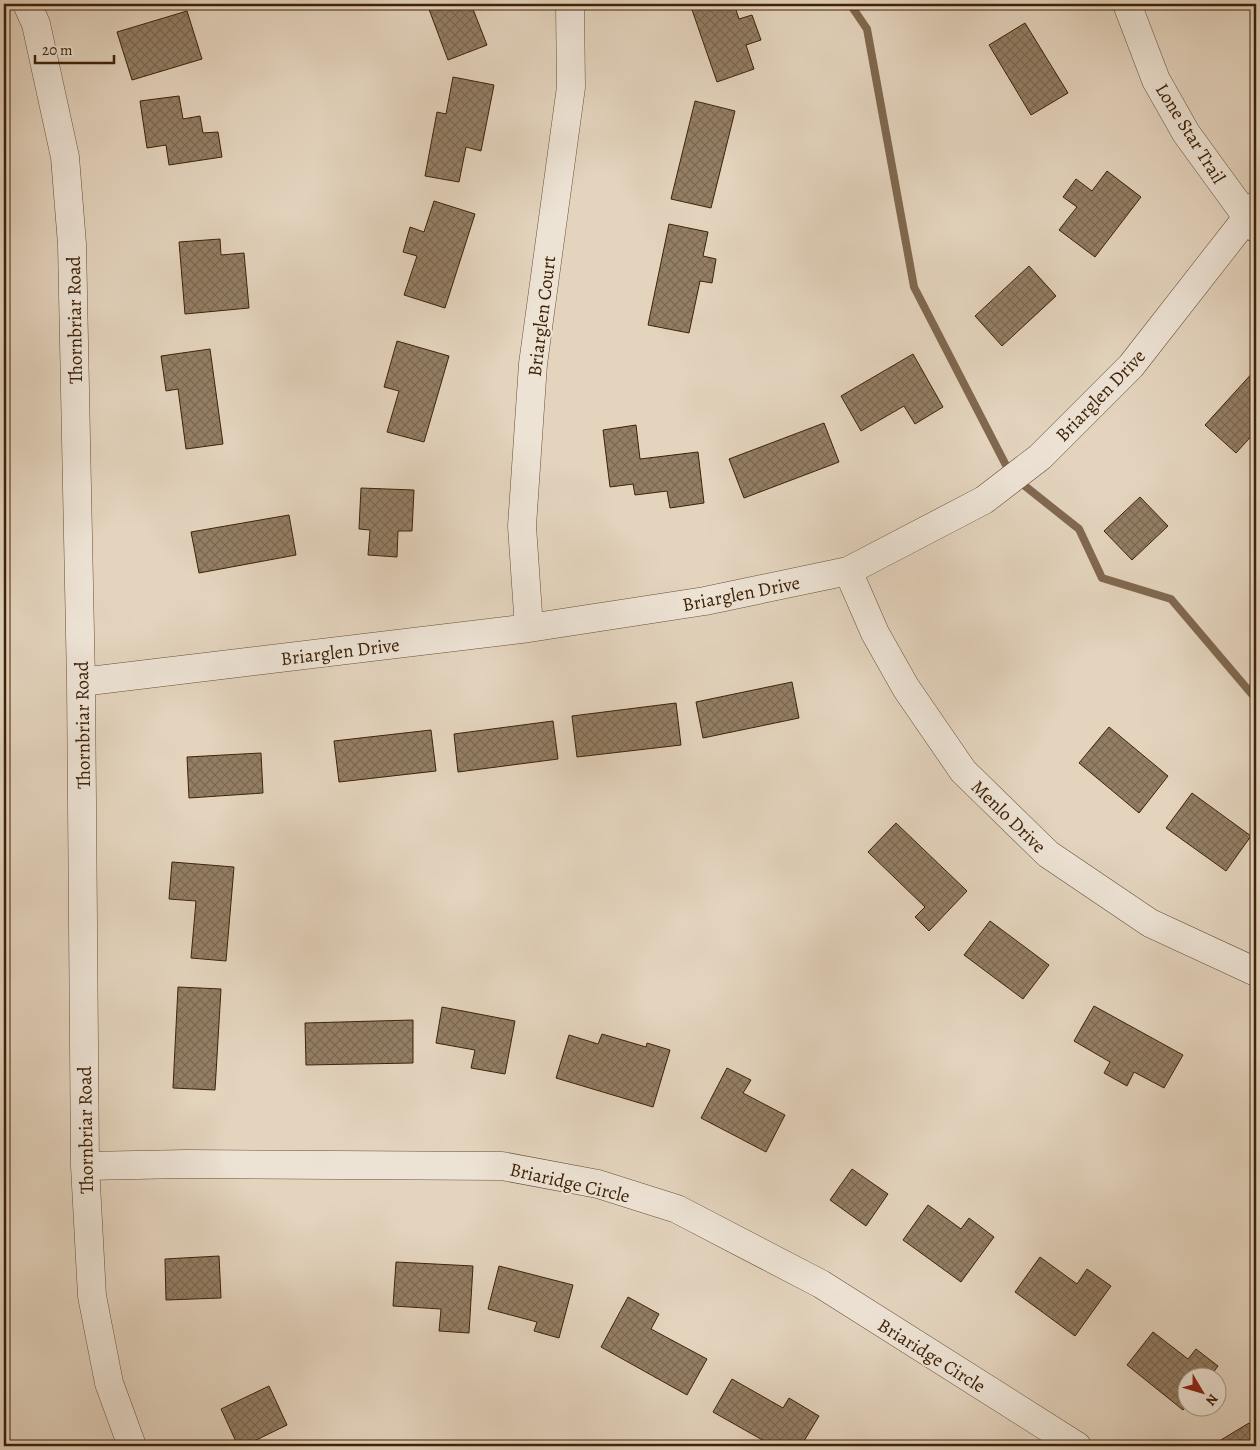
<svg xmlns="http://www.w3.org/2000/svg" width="1260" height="1450" font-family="Alegreya,serif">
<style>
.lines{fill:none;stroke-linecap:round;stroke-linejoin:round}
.stream{stroke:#80684f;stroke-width:8}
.building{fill:url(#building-cross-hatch);stroke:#3e2206}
.minor-casing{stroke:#684e34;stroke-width:29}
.minor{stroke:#ede3d5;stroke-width:28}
.labels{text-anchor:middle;stroke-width:4;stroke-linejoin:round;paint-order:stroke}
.street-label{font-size:19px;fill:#3e2206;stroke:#ede3d5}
</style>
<defs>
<pattern id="building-cross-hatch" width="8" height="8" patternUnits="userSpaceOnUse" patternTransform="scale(1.25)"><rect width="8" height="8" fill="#947f66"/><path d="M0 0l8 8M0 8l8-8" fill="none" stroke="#7a6852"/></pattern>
</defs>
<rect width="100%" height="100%" fill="#e4d4be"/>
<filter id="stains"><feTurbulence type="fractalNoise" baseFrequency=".004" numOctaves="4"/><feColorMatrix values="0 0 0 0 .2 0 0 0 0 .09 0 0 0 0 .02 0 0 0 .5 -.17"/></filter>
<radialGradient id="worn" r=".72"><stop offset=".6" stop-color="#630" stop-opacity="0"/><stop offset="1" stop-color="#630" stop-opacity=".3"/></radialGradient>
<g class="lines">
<path class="stream" d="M850 4 867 29 914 287 1011 475 1079 529 1102 578 1171 599 1256 699"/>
</g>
<path class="building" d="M427 4H471L487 45 448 60Z
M690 4H734L739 19 752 15 761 40 746 45 754 69 717 82Z
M187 11 202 59 132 80 117 32Z
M1025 23 1068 93 1031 115 989 45Z
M453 77 494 85 481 151 466 147 459 182 425 176 437 112 446 114Z
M179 96 183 119 200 116 203 133 218 132 222 157 169 165 166 145 147 148 140 101Z
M695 101 735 111 711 208 671 199Z
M1107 171 1141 197 1095 257 1059 230 1077 207 1063 197 1076 179 1092 191Z
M434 201 475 214 445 308 404 295 417 256 403 252 410 227 424 232Z
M669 224 708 232 703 256 716 259 712 283 700 281 689 333 648 325Z
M220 239 221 255 244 253 249 308 185 314 179 242Z
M1029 266 1056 296 1002 346 975 316Z
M397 341 449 356 424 442 387 432 399 391 384 387Z
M210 349 223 444 186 449 178 389 166 391 161 356Z
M913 354 943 407 915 424 904 406 861 431 841 396Z
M1256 369V431L1236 453 1205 425Z
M824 423 839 462 744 498 729 459Z
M636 425 640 459 698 452 704 503 670 508 667 491 635 495 633 484 610 487 603 430Z
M361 488 414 490 412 531H398L397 557 368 555 370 530 359 529Z
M1140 497 1168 526 1132 560 1104 531Z
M289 515 296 555 199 573 191 532Z
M792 682 799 718 703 738 696 702Z
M676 703 681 745 577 757 572 716Z
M553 721 558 759 458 772 454 734Z
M1109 727 1168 776 1139 813 1079 763Z
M431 730 436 771 339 782 334 741Z
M261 753 263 793 189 798 187 757Z
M1192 793 1251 836 1226 871 1166 828Z
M896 823 967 891 929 931 915 917 925 907 868 852Z
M172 862 234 867 226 961 191 958 196 901 169 899Z
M990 921 1049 965 1023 999 964 955Z
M178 987 221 989 215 1090 173 1088Z
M1094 1006 1183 1055 1164 1088 1134 1072 1127 1086 1104 1073 1110 1062 1074 1041Z
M442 1007 515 1021 505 1074 471 1068 475 1050 436 1043Z
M413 1020V1063L306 1065 305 1023Z
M602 1034 646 1047 647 1043 670 1050 653 1107 556 1078 569 1035 598 1044Z
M727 1068 751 1080 743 1093 785 1115 766 1152 701 1118Z
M852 1169 888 1194 866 1226 830 1200Z
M928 1205 961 1229 969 1218 994 1237 961 1282 903 1240Z
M219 1256 221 1298 166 1300 165 1259Z
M1040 1257 1077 1284 1087 1269 1111 1286 1075 1336 1015 1292Z
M396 1262 473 1266 469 1333 439 1331 441 1309 393 1306Z
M499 1266 573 1285 559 1338 534 1331 537 1322 488 1309Z
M628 1297 659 1314 651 1329 707 1359 687 1395 601 1347Z
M1153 1332 1188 1359 1196 1349 1218 1366 1209 1378H1188V1404L1183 1410 1127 1365Z
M4 1346 10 1364 4 1366Z
M732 1379 783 1408 789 1398 819 1416 801 1446H763L766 1442 713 1412Z
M269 1386 287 1425 244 1446H238L221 1409Z
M1249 1423 1256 1436V1446H1211Z"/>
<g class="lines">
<g class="minor-casing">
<path id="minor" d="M27 4 36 24 65 157 72 244 81 682 85 1166 92 1296 109 1383 132 1446
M1127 4 1156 80 1186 133 1247 217 1256 228
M848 571 875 633 906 688 963 771 1048 854 1150 923 1256 972
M529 628 522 526 533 364 571 87 570 4
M81 682 529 628 705 601 848 571 984 500 1040 457 1131 366 1256 206
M85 1166 186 1164 502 1166 598 1184 677 1209 821 1284 1077 1446"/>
</g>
<use href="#minor" class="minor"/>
</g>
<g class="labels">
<g class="street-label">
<text transform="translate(1191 133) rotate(58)" y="7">Lone Star Trail</text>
<text transform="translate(541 316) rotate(-83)" y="7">Briarglen Court</text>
<text transform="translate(74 320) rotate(-91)" y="7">Thornbriar Road</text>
<text transform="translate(1100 395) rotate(-46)" y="7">Briarglen Drive</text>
<text transform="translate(741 593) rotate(-11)" y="7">Briarglen Drive</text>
<text transform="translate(340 651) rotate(-7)" y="7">Briarglen Drive</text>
<text transform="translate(82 725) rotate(-91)" y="7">Thornbriar Road</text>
<text transform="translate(1009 816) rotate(44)" y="7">Menlo Drive</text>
<text transform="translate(85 1130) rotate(-91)" y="7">Thornbriar Road</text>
<text transform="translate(570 1182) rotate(13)" y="7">Briaridge Circle</text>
<text transform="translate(932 1355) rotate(32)" y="7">Briaridge Circle</text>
</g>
</g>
<rect width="1260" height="1450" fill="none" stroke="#e4d4be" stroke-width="20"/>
<rect x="5" y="5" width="1250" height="1440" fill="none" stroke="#3e2206" stroke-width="2.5"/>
<rect x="10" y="10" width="1240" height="1430" fill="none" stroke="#3e2206"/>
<g transform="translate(1202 1392) rotate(128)"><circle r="24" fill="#ede3d5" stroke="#a79682"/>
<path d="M0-4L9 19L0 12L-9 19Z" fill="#8f2418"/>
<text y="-8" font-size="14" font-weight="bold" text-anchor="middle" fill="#3e2206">N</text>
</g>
<path d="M35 55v8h79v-8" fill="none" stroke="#3e2206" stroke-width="2.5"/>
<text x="42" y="55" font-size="15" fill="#3e2206" stroke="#ede3d5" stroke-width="4" paint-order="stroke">20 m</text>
<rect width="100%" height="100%" filter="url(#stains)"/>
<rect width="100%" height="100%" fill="url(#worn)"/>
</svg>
